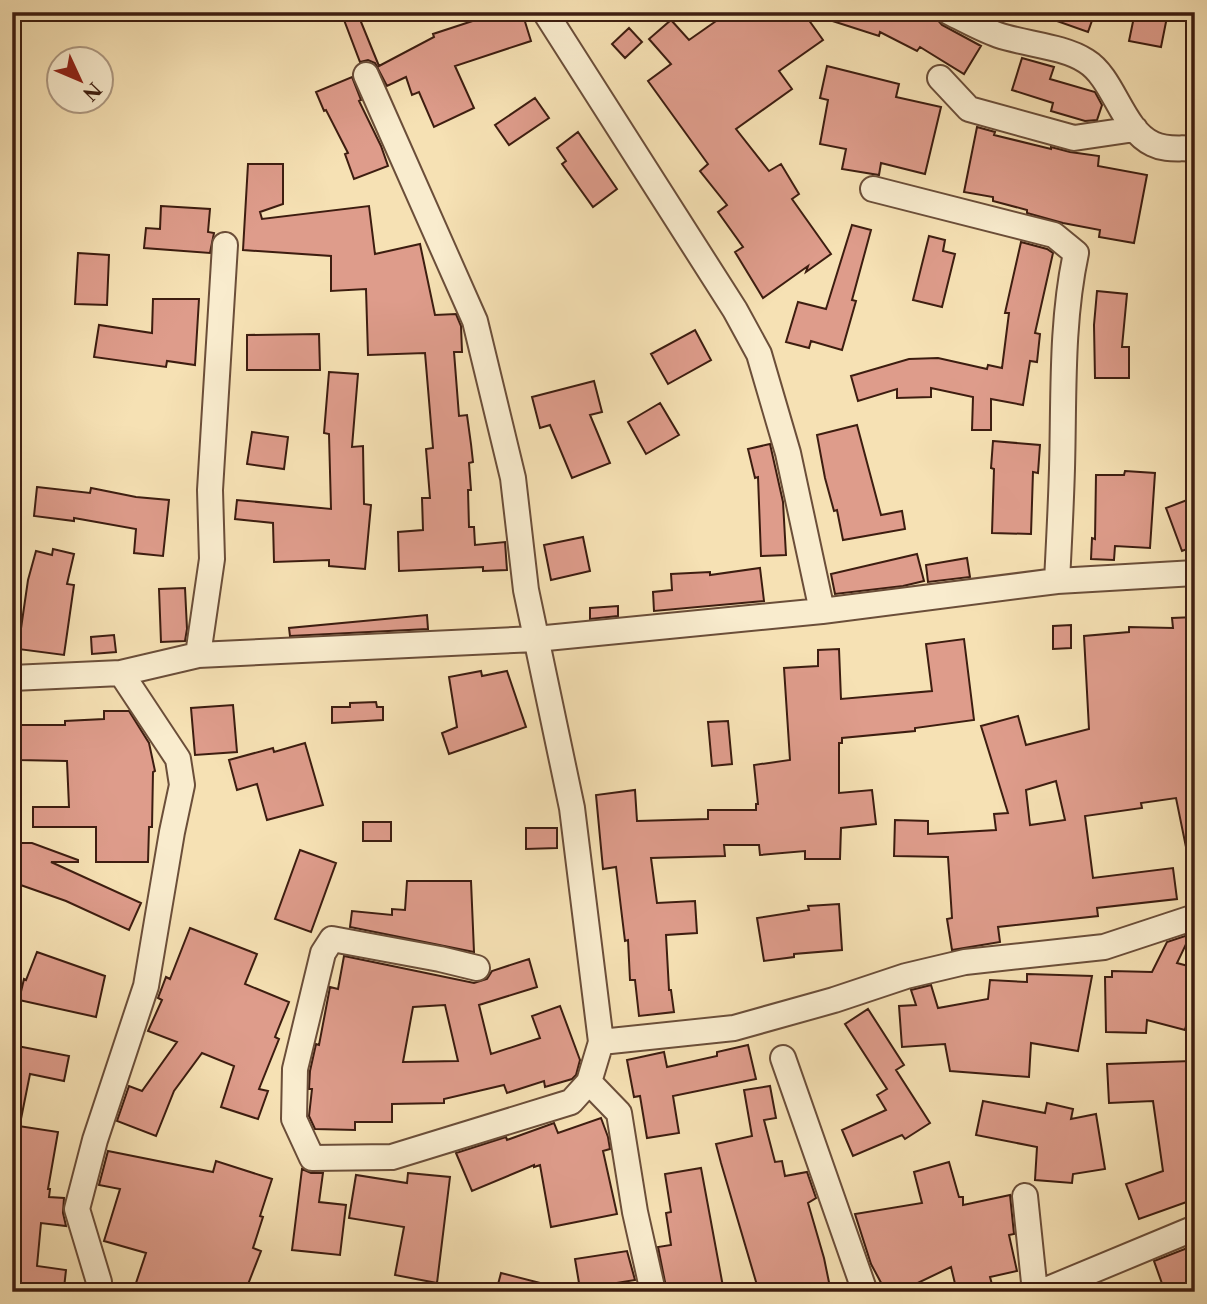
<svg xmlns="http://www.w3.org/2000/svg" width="1207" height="1304" font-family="'Libre Caslon Text',serif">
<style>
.building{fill:#de9c8b;stroke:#3d1d10;stroke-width:2;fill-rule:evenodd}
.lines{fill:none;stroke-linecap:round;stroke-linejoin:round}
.minor-casing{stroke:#6b4e39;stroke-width:28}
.minor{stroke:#f9ecce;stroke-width:24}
</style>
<rect width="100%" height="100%" fill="#f6e1b4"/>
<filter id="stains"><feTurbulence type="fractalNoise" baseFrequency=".00286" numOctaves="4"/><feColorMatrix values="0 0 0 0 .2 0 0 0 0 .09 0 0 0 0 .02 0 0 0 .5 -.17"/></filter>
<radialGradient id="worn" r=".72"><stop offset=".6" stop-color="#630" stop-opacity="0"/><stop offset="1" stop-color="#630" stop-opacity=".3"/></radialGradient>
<path class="building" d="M341 12H357L379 66 434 37 433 34 500 12H522L531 41 455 66 474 108 434 127 419 92 412 95 406 77 387 86 375 63 368 60 360 62Z
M729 12H803L823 40 779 71 792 89 736 129 769 171 781 164 799 194 792 199 831 254 806 272 808 266 763 298 735 252 743 247 718 212 727 205 700 171 708 164 648 81 671 64 649 39 671 20 689 40Z
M818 12H924L936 18 942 25 981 46 964 74 920 47 917 51 880 32 879 36 817 16Z
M1040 12H1095L1088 32 1040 15Z
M1135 12H1168L1161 47 1129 41Z
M629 28 642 42 625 58 612 44Z
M1022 58 1054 67 1050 79 1095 92 1102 105 1097 120 1085 121 1051 111 1053 103 1012 90Z
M827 66 899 84 896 97 941 107 925 174 881 163 879 175 842 169 846 149 820 144 828 100 820 98Z
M352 77 361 100 359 101 381 146 388 166 354 179 345 154 348 153 326 110 324 111 316 92Z
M535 98 549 118 509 145 495 125Z
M977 127 995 132 994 135 1051 149V147L1070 152 1099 156 1098 166 1147 175 1134 243 1099 237 1100 230 1063 223 1027 213V210L993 201V197L964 192Z
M578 132 617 189 593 207 562 164 566 161 557 148Z
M248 164H283V204L260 212 262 219 369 206 375 254 420 244 435 315 456 314 461 326 462 352H454L459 416 467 415 471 444 473 462 469 463 471 490H468L469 527H474L475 545 505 542 507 570 483 571V567L399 571 398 532 423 530 422 498H430L426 449 433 448 425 353 368 355 366 289 331 291V256L243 250Z
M161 206 210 209 208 232 214 233 210 253 144 248 146 228 160 229Z
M852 225 871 230 852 300 856 301 842 350 811 341 809 348 786 342 798 302 826 309Z
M929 236 945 240 943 251 955 254 942 307 913 300Z
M1021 242 1047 249 1053 253 1035 333 1040 334 1037 362 1030 361 1023 405 991 399V430H972L973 397 931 388V397L897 398V389L858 401 851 376 909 359 938 358 987 369 988 365 1002 368 1009 313H1005Z
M78 253 109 255 107 305 75 304Z
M1097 291 1127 294 1122 347H1129V378H1095L1094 325Z
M153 299H199L195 365 167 361 166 367 94 357 99 325 152 333Z
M695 330 711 360 668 384 651 354Z
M319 334 320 370H247V335Z
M329 372 358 374 352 447 363 446 364 504 371 505 365 569 329 566V560L274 562 273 523 235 519 237 500 331 509 329 434 324 433Z
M594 381 602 412 590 415 610 463 572 478 550 425 540 428 532 397Z
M660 403 679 435 646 454 628 422Z
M857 425 881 515 902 511 905 529 843 540 837 510 834 511 825 478 817 435Z
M252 432 288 437 284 469 247 464Z
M993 441 1040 445 1038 473 1033 472 1031 534 992 533 994 469 991 468Z
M770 444 783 502 786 555 761 556 758 477 755 478 748 449Z
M1125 471 1155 473 1150 548 1115 546 1114 560 1091 559 1092 538 1095 539 1096 475H1124Z
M37 487 90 493 91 488 136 497 169 500 163 556 134 553 136 529 74 518V521L34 516Z
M1195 497V546L1182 551 1166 508Z
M583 537 590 571 551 580 544 545Z
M53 549 74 554 67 584 74 585 64 655 18 649 28 580 36 551 52 555Z
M917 554 924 581 903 586 835 594 831 574Z
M967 558 970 577 928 582 926 565Z
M760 568 764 601 654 611 653 592 672 590 671 574 710 572V575Z
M185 588 187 629 185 641 161 642 159 589Z
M618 606V616L590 619V608Z
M427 615 428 629 290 636 289 628Z
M1195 617V851L1187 852 1176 798 1141 803 1142 808 1085 816 1093 878 1173 868 1177 899 1097 908 1098 916 998 927 1000 942 952 950 947 919 952 918 948 857 894 856 895 820 928 821V834L996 830 994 814 1008 813 981 726 1018 716 1026 745 1089 729 1084 636 1129 632V627L1173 628 1172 618ZM1056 781 1065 820 1030 825 1026 790Z
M1071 625V648L1053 649V626Z
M114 635 116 652 92 654 91 637Z
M964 639 974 720 915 728V731L842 738V743H839V793L872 790 876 824 841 828 840 859H805V851L760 855 759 845H724L725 856 651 858 657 903 695 901 697 933 666 935 669 990H671L674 1012 639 1016 635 980H630L628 940 625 941 616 867 603 869 596 795 635 790 637 821 708 819V810H756V804H758L754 765 790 760 784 668 818 666V650L839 649 841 699 932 691 926 644Z
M481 671 482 676 507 671 526 727 449 754 442 733 457 727 449 677Z
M376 702 377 707H383V720L332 723V707H350V703Z
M233 705 237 752 195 755 191 708Z
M104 711H129L149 743 155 771 153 772 152 827H149L148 862H96V827H33V807H69L67 761 18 760 19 725H65V721L104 719Z
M728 721 732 764 712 766 708 722Z
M305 743 323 805 267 820 257 784 237 790 229 760 273 748 274 752Z
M363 822H391V841H363Z
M526 828H557V848L526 849Z
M12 843H32L78 860V862H51L141 903 129 930 66 901 12 882Z
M300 850 336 863 311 932 275 919Z
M407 881H471L474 952 350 927 352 911 392 915V909L405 910Z
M839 904 842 950 794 954V957L764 961 757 918 809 910 808 906Z
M190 928 257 954 245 984 289 1002 275 1037 279 1039 259 1089 268 1091 258 1119 221 1107 234 1066 202 1053 174 1091 156 1136 117 1121 129 1086 142 1091 177 1042 148 1031 162 1000 158 998 166 977 170 979Z
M1185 936 1189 938 1177 963 1192 967 1190 976 1195 977V992L1185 1030 1147 1020 1146 1033 1106 1032 1105 977H1112V971L1152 972 1167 942Z
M37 952 105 976 96 1017 19 1000 24 979 26 980Z
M344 956 474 983 487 979 492 971 529 959 537 987 479 1005 491 1054 540 1038 532 1016 560 1006 580 1060 576 1075 572 1079 545 1087 544 1081 507 1093 504 1085 444 1099V1103L392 1104V1122H355V1130L315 1129 309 1116 312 1089H309L310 1071 316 1044 319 1045 330 987 338 989ZM445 1005 458 1061 403 1062 413 1007Z
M1027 974 1092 976 1078 1051 1031 1043 1029 1077 950 1071 945 1044 902 1047 899 1006 916 1005 911 990 931 985 938 1008 988 999 990 980 1027 982Z
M868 1009 904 1065 896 1070 930 1123 905 1139 902 1135 853 1156 842 1130 886 1110 877 1095 887 1089 845 1024Z
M12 1045 69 1056 64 1081 30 1074 20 1124 12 1123Z
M748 1045 756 1079 673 1096 679 1133 647 1138 640 1096 634 1097 627 1060 664 1052 667 1067 717 1056V1052Z
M1191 1061 1194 1099H1187L1195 1163V1199L1139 1219 1126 1184 1163 1171 1153 1101 1109 1103 1107 1064Z
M770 1086 776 1118 764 1120 775 1162 782 1161 785 1176 807 1172 816 1198 808 1203 824 1258 831 1292H759L721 1163 716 1144 752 1136 744 1090Z
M983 1101 1045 1113 1047 1103 1073 1109 1071 1119 1096 1114 1105 1169 1073 1174 1072 1183 1035 1180 1037 1147 976 1135Z
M601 1118 608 1137 610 1149 603 1151 617 1214 551 1227 540 1165 534 1167V1165L472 1191 456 1153 506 1137 507 1140 554 1123 558 1133Z
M12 1125 58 1132 48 1189H50L49 1197 64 1198 63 1213 66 1226 41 1223 37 1266 66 1270 64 1288 43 1285 42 1292H12Z
M108 1151 213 1172 216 1161 272 1179 260 1216 263 1217 253 1248 261 1251 245 1292H133L146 1253 104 1241 120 1189 99 1185Z
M949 1162 959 1197H963V1205L1010 1195 1014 1234 1009 1235 1017 1271 990 1277 994 1292H957L951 1267 899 1292H886L871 1264 855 1214 922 1203 914 1172Z
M701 1168 724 1292H667L658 1247 671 1245 666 1213 671 1212 665 1174Z
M302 1169 311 1173H323L319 1202 346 1205 340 1255 292 1250Z
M408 1173 450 1177 437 1283 395 1275 404 1227 349 1218 356 1175 407 1183Z
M1195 1245V1292H1165L1154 1261Z
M627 1251 635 1280 580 1289 575 1259Z
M501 1273 552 1286 551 1292H496Z"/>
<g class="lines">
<g class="minor-casing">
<path id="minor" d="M545 12 735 310 759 354 788 453 822 611
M949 12C965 20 981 29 998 35 1024 44 1063 46 1086 61 1114 78 1122 130 1153 144 1167 151 1180 147 1195 149
M366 75 475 321 513 478 526 590 572 808 601 1042 589 1082 571 1102 392 1157 312 1158 294 1119 295 1069 323 953 332 939 440 959 477 968
M940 78 969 109 1074 138 1135 129
M873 189 1054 235 1076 253C1061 323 1064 396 1062 468 1061 505 1059 543 1057 581
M198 655 212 559 210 490 225 245
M12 678 121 673 198 655 536 639 822 611 1057 581 1195 573
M601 1042 734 1028 834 1000 906 976 965 962 1104 947 1195 917
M783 1058 865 1292
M589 1082 619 1113 635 1212 653 1292
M1025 1196 1035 1292
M97 1292 99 1282 77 1209 95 1140 146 986 172 832 182 785 178 759 121 673
M1041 1292 1195 1228"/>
</g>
<use href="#minor" class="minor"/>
</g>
<rect width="1207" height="1304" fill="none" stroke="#f6e1b4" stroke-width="42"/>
<rect x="14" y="14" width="1179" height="1276" fill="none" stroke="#3d1d10" stroke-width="3.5"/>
<rect x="21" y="21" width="1165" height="1262" fill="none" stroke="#3d1d10" stroke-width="2"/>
<g transform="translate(80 80) rotate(134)"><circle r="33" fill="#f9ecce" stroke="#ae9982" stroke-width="2"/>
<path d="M0-5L12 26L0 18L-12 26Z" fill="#8f2418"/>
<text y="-10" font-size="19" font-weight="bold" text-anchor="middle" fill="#3d1d10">N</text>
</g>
<rect width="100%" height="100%" filter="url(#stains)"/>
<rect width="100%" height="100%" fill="url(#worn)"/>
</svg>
